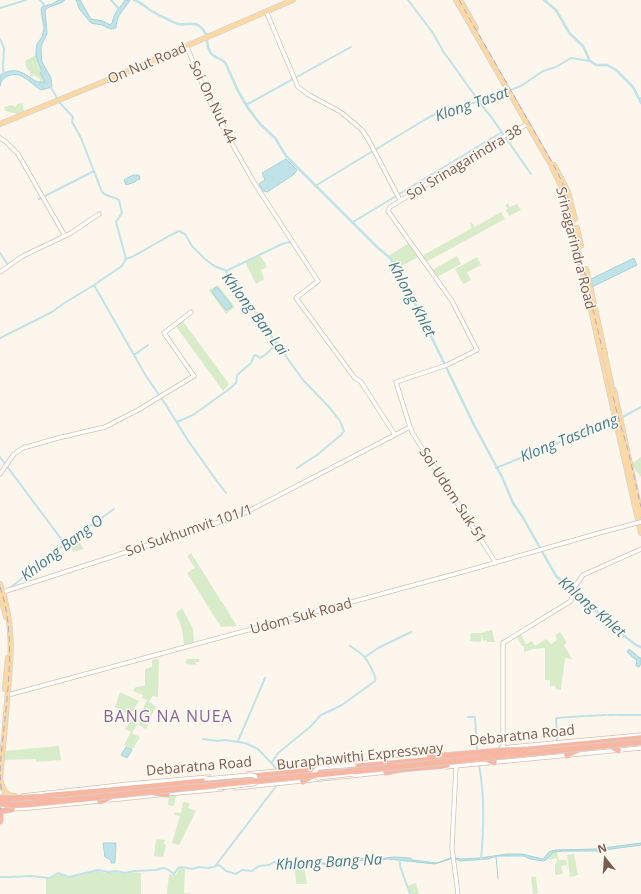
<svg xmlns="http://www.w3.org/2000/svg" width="641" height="894" font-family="'Open Sans',sans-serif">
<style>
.green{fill:#d8ecc9}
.water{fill:#bfe3e8;stroke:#a5d3da}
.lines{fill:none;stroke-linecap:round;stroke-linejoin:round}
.stream{stroke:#a5d3da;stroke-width:1}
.canal{stroke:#bfe3e8;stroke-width:2}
.river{stroke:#bfe3e8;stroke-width:2.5}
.secondary-casing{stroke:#d6c0b0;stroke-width:5}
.primary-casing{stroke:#dad1cd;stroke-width:6}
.highway-casing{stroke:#dad1cd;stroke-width:7}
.secondary{stroke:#fff;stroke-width:3.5}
.primary{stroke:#fbd9a5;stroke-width:4.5}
.highway{stroke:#f7b7a3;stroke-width:5.5}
.rail{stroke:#b9a8c9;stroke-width:1;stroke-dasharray:6 4;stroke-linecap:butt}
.secondary-bridge-casing{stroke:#d6c0b0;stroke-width:5;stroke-linecap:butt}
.primary-bridge-casing{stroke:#dad1cd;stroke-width:6;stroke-linecap:butt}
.highway-bridge-casing{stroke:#dad1cd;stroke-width:7;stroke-linecap:butt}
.secondary-bridge{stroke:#fff;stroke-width:3.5}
.primary-bridge{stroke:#fbd9a5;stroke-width:4.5}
.highway-bridge{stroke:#f7b7a3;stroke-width:5.5}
.labels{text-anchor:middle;stroke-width:3;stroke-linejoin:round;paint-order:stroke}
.street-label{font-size:14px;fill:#7a5c4d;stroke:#fffaf3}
.water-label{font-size:15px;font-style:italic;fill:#437c86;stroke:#fffaf3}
.quarter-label{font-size:16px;letter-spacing:1px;fill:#846695;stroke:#fffaf3}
</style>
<rect width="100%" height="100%" fill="#fdf6ec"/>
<path class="green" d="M34 56H36L45 83H39L40 79 34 75 31 77 30 76V71L27 69 25 61Z
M23 103 24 112 18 114 5 111 4 107 12 105 16 107 17 104Z
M508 203 510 207 517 204 521 210 509 216 506 210 508 209 505 205Z
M501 212 505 219 426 262 422 256 472 228 470 224 472 223 475 227Z
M409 243 420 256 398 268 388 256Z
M260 255 267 267 261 270 264 279 256 284 245 262Z
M457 256 461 264 437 277 432 270Z
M477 257 481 265 467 272 471 280 463 284 455 269Z
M218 285 235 307 226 314 209 290Z
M182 320 229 384 223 391 175 325Z
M641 457V477L632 466V463Z
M75 536 84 549 73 552 67 542Z
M191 553 237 626 221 627 187 573 195 568 187 556Z
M182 608 193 629 194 642 184 645 182 629 176 613Z
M492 630 495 642H487L486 640 483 641 482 634 481 642 470 641 471 633H481Z
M560 632 567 643 564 645 572 659 565 658 561 690 556 689 555 686H550V680H545V648L533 649 524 652V646H522L516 635 520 633 526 644 532 641 535 646 546 639 551 644 557 640 555 635Z
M156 659 159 660 158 697 153 696 149 701 156 707 150 718 141 713 147 700 142 698 143 695 133 691C135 685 140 687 145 686V669L152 667V660Z
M186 659H199V662H195L197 665 186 664Z
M120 692 139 701 130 715 115 707Z
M134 715 141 718 132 733 140 737 132 750 124 745 131 732 125 729Z
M143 718 150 721 146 729 139 725Z
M59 746 61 760 36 762V759L3 760 4 751Z
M169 795H176L174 806 168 805Z
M183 802 190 803 188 808 196 811 179 845 172 843 180 816 174 815 175 812 181 813Z
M156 839 165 840 164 844 166 845 163 857 154 856Z
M553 852H557L559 860H566L567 865 561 866 563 874 555 875V864L557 862V858L548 860 550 855Z
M574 854 578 875 570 877 567 855Z
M179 868 185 869 184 893H190V894H167L169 874 176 875Z
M295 868H304L307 884H296Z
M97 871 106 873 116 872 125 874 135 872 141 873V894H46V879L58 874 68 877 79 876Z
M531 877H536L538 893 533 894Z
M416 883 419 894H410L407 886Z"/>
<path class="water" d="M59 0H65C59 6 51 4 45 10L47 34 41 46V52L42 62 51 78 52 87 41 90C30 84 22 70 8 76 3 78 1 81 0 86V75C23 61 31 86 45 82L40 73 42 72 36 56V51L37 44 42 37 44 29 41 9 43 6 52 4Z
M76 0H80L91 19 103 21 110 25 112 23C115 10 119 10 125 0H130C123 12 117 13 116 28L111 29 102 25 91 23 80 10Z
M286 159 297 170 293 175 267 192 263 191 259 184 265 180 262 173Z
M133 175H139L140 179 137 180 135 182 126 185 124 180Z
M634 258 637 265 592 287 591 281V279Z
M216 287 218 288C220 290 222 294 224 296 227 300 230 302 232 307L226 310 212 292Z
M629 649 640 658H641V664L639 667 636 666 637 661 627 652Z
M126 747 132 750 127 758 121 755Z
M103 843H116L115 862 114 863H111V861L108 858 105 857Z
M641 843V845L597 851H563L553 852 546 860 543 861 530 859 524 856H497L488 859 460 861 453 858 435 864 388 859 369 861 353 860 337 865 322 864 283 868 280 867 281 865 325 863 341 862 352 858 377 859 394 857 411 858 412 860 437 863 453 857 460 859 480 858 507 854H522L543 859 549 852 555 850 596 849Z"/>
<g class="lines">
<path class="stream" d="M496 856 498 879"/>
<path class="canal" d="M40 0 45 6
M111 0 120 10
M408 0 433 33 443 51 483 107 492 118 531 174
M0 8 26 0
M0 39 4 48 3 68 4 75
M295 78 351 47
M50 86 60 103 73 117 72 122 81 138 102 192C107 197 113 196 119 200L122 213 116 222 126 259 132 257 169 236 179 231 185 234 192 246 205 259 214 266 225 270 252 306 262 323 303 380 329 407 340 421 344 431 341 435 317 455 297 468
M639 99 641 98
M246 105 293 79
M315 186 426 119 441 111 467 104 482 101 521 86 543 71 556 67 571 58 590 61
M39 199 94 171
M353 222 502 132
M0 253 8 265
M226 271 282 244 290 242
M94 285 146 376 166 405 187 439 216 480 226 493
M0 338 52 312 63 304 94 285 122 266 126 259
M134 355 148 345
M621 418 641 407
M177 422 193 415 228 390 236 383 237 375 251 363 254 356 256 355 260 358C268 354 272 349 277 342
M0 457 65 544
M496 468 615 420
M10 588 65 544 114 509
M365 657 378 648 411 632
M608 715H615
M617 715H641
M587 716 606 715
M468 717H475L477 749
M203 739 217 741 225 740 245 743 258 749 277 769
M238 741 265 678
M557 741 556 718 585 716
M272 762 278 753 310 727 321 715 342 705 375 681C376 677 375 675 373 672 367 658 363 654 350 646
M479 765C485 796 484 827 481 859
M400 859V866L410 894
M216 865 277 785
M0 877H9L31 876 49 878 58 873 69 877 98 870 108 872 116 871 125 873 134 871 155 870 163 868 167 869 174 874 178 868 182 867 192 869 199 867 209 868 219 865 226 871 236 874 242 870 252 871 259 866 269 865 274 862 282 866"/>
<path class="river" d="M134 0C141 2 144 6 150 10 155 13 172 22 178 24 185 26 193 21 199 26 211 34 204 44 211 53 215 59 223 58 226 64L238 91 248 108 260 124 275 138 286 156 377 247 390 258 398 270 408 292 417 307 474 425 502 477 513 503 522 516 556 576 585 601 622 634 636 645 641 647
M544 0 556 10 570 34 583 46 590 61 596 65H607L616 70 633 87 641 103"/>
<g class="secondary-casing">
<path id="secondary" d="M266 11 298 87 309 95 339 111
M186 45 208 98 231 142 255 184 318 281 296 298 354 377 361 382 395 435
M342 113 361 129 368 139 400 200
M0 138 6 142 18 154 65 236
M0 272 23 256 71 233 99 214
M0 474 14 454 23 448 58 438 105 427 138 410 194 376 164 333 191 312
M496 563 413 434 410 427 396 382 447 365 477 350 452 301 388 211 390 207 506 135 528 124
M3 592 241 515 410 427
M8 695 466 571 599 533
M501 748 641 735
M503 748V643L571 601 574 588 583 575 641 549
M350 764 431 756
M456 766 452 848 458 894
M445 767 641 748
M286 770 320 766
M247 774 278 771
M236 788 387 772
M166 794 222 789
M22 796 129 784 209 777
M109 800 158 795
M0 808 12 809 29 808 100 801"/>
</g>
<g class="primary-casing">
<path id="primary" d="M456 0 550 163 565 194 641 533
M460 0 476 28
M0 124 98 84 293 0
M554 165 568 192 575 219
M577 228 581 246
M586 269 605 354
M614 390 641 515
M0 584C15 624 11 661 7 702 5 729 2 755 0 781
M0 594 6 617
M5 689 8 658
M0 780C3 789 5 796 15 796"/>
</g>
<g class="highway-casing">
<path id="highway" d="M611 746 618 750
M522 750 641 738
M567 755 580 749
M486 759 494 762
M349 767 436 759
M386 772 402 769 447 765
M303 781 312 776
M155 793 167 794
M44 796 146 787 334 768
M28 801 44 799
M100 801 111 797
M0 811 12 809
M0 815V821"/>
</g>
<use href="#secondary" class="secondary"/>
<use href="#primary" class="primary"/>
<use href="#highway" class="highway"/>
<path class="rail" d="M459 0 558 173 566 192 616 409 628 450 641 507
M0 587C20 645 3 713 0 773
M0 774 2 800 0 815"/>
<g class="secondary-bridge-casing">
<path id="secondary-bridge" d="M599 533 641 522
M353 774 318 778 314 774V772L318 768 354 765
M206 779 251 775 255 776 256 778 255 783 253 784 218 788"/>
</g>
<g class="primary-bridge-casing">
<path id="primary-bridge" d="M604 351 613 393"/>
</g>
<g class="highway-bridge-casing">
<path id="highway-bridge" d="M430 757 499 751 525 750
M0 798C19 801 40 793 57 801
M0 803 12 805 29 804 641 742"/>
</g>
<use href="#secondary-bridge" class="secondary-bridge"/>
<use href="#primary-bridge" class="primary-bridge"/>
<use href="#highway-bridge" class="highway-bridge"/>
</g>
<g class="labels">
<g class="street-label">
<text transform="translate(147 63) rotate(-23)" y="5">On Nut Road</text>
<text transform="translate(213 102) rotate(64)" y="5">Soi On Nut 44</text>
<text transform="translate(464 162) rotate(-31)" y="5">Soi Srinagarindra 38</text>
<text transform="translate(576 248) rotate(76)" y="5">Srinagarindra Road</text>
<text transform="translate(453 495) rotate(57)" y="5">Soi Udom Suk 51</text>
<text transform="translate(189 530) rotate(-19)" y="5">Soi Sukhumvit 101/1</text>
<text transform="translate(301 616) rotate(-15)" y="5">Udom Suk Road</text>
<text transform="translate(522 735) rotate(-6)" y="5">Debaratna Road</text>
<text transform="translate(360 756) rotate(-6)" y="5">Buraphawithi Expressway</text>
<text transform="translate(199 766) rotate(-5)" y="5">Debaratna Road</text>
</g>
<g class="water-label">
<text transform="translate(472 104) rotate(-19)" y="5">Klong Tasat</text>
<text transform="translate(412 299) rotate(62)" y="5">Khlong Khlet</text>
<text transform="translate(255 314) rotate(53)" y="5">Khlong Ban Lai</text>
<text transform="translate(569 438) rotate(-22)" y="5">Klong Taschang</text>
<text transform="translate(62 548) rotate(-37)" y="5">Khlong Bang O</text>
<text transform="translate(592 607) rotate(41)" y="5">Khlong Khlet</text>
<text transform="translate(329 862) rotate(-3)" y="5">Khlong Bang Na</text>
</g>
<g class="quarter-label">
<text x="168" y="722">BANG NA NUEA</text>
</g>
</g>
<g transform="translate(605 858) rotate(343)" stroke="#fffaf3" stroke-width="3" paint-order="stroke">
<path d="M0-3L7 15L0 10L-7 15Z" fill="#7a5c4d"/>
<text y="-6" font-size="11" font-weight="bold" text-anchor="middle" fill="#7a5c4d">N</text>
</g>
</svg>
